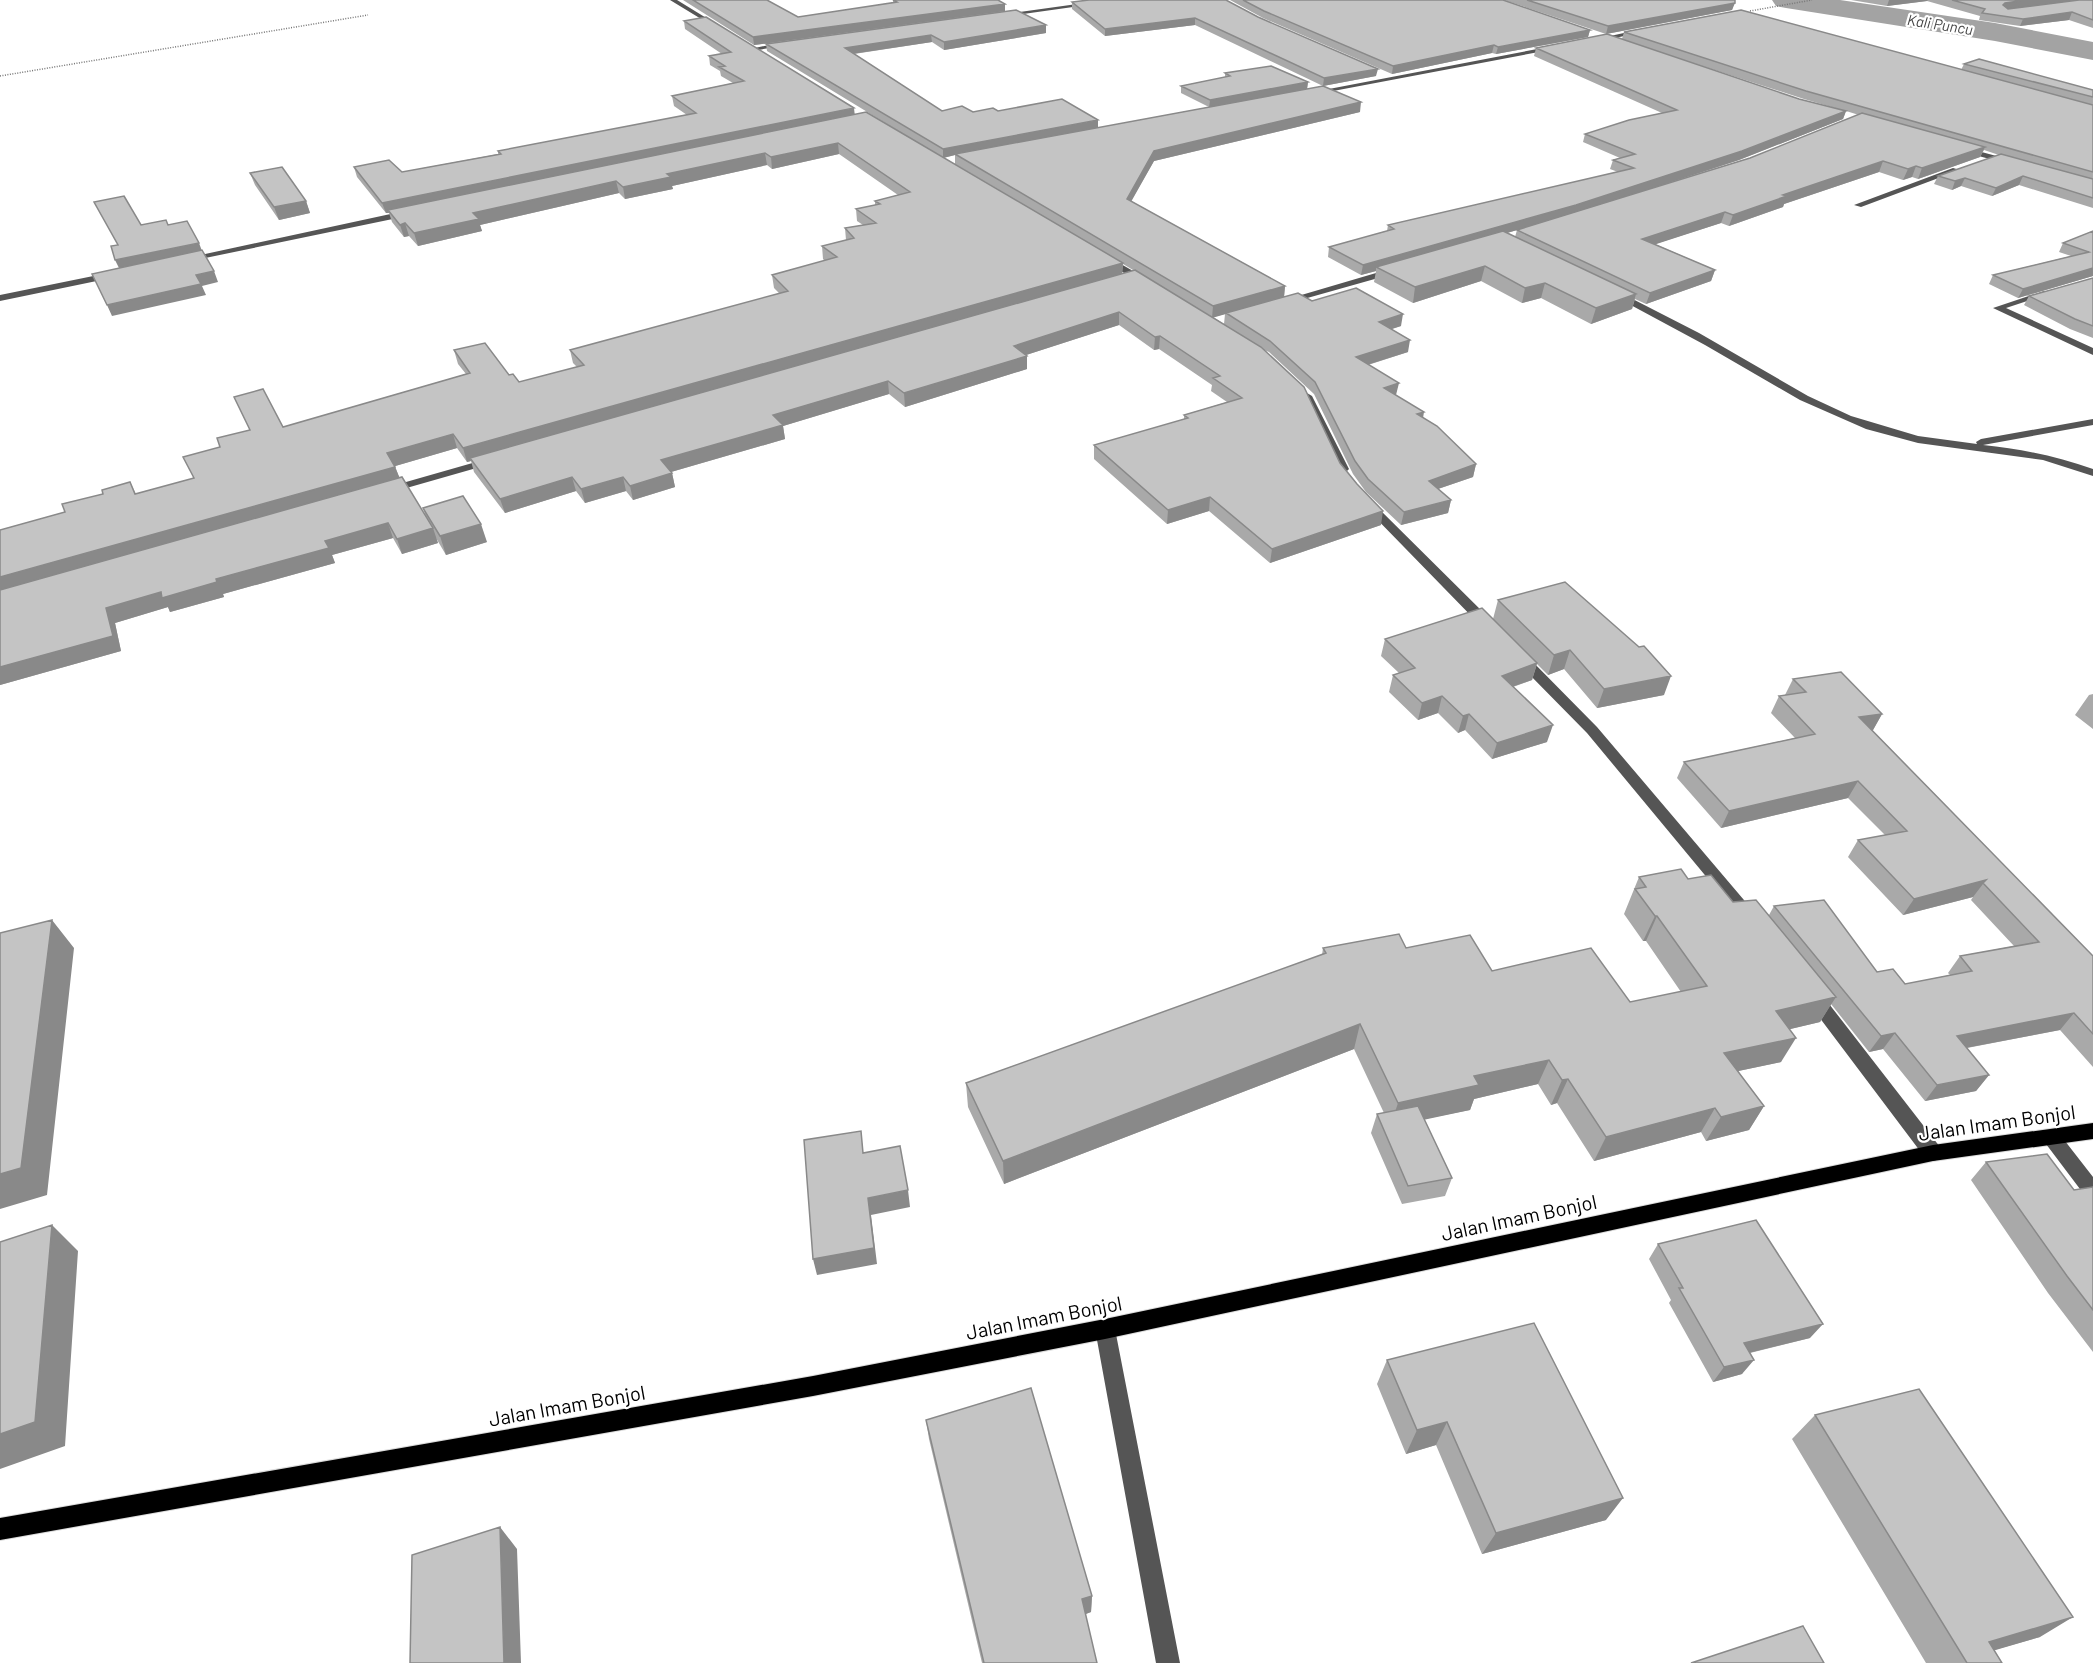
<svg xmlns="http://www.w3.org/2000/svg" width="2093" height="1663" font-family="Barlow,sans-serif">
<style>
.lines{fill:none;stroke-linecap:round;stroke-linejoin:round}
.river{fill:#a3a3a3;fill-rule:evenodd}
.major-casing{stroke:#dbdbdb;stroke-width:2}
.path{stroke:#777;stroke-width:1.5;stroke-dasharray:1 1.5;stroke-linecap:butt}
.minor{fill:#555;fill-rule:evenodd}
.major{fill:#000;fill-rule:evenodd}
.wall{fill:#a9a9a9;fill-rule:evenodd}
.shaded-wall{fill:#898989}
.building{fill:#c4c4c4;stroke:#898989;stroke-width:1.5}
.labels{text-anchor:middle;stroke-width:4.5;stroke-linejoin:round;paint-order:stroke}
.far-water-label{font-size:15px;font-style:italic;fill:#444;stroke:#fff}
.near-street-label{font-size:20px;fill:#000;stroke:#fff}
</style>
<rect width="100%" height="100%" fill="#fff"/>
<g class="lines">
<path class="river" d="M1772 0H1840L1995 23 2093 42V60L1995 41 1786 8 1776 6Z"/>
<g class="major-casing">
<path id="major" d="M2093 1123V1139L1933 1161 1105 1339 813 1396 0 1540V1518L813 1376 1105 1319 1933 1145Z"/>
</g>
<path class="path" d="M1750 11 1812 0
M0 76 368 15"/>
<path class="minor" d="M670 0H677L721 27 716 28Z
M1106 0H1123L1001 17 998 15Z
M1642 29 1644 32 1595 42 1592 40Z
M784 42 786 45 753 51 750 49Z
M1553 46 1555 49 1312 95 1308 93Z
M1963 147 2015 161 2016 163 2012 165 1960 151 1959 149Z
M1953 168 1960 170 1861 207 1854 205Z
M409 210 412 211V215L186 262 182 259Z
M1105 255 1149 280 1151 282 1143 284 1102 260 1101 258Z
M1393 268 1397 271 1396 273 1286 304 1281 301Z
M113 272 116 273V277L0 301V295Z
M1617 291 1699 333 1808 396 1851 416 1918 436 1977 444 1976 442 1981 439 2093 419V425L1983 445C2021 449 2057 456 2093 469V476L2043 460 1918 443 1866 429 1800 400 1705 345 1614 296 1612 294Z
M2044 291 2052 293 2006 308 2093 348V355L1993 308Z
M1307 393 1312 396 1349 469 1347 471 1343 472 1337 469 1302 396Z
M490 458 494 459V463L389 493 383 490 385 488Z
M1369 502 1373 503 1492 621 1493 624 1492 627H1482L1365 507 1363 505Z
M1521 654 1526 655 1597 727 1755 913 1757 917 1755 921H1743L1587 733 1516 661 1514 658 1516 655Z
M1813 989 1819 991 1940 1147 1942 1153 1940 1159 1933 1161 1926 1159 1807 1001 1805 996 1807 991Z
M2052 1130 2058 1132 2093 1177V1199L2086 1197 2046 1144 2043 1138 2046 1132Z
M1105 1319 1112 1322 1115 1329 1180 1663H1156L1095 1329 1098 1322Z"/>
<use href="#major" class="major"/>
</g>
<path class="wall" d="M683 0H767L798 17 893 3V0L1005 4V11L1046 33 944 50 932 42 854 54 942 111 973 112 998 111 1098 128 1209 107 1181 93V86L1225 77V73L1308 82 1307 89 1360 112 1154 161 1131 201 1285 286 1284 297 1312 301 1401 326 1391 329 1408 352 1368 365 1396 395 1476 464 1473 477 1438 489 1451 500 1448 513 1401 525 1366 492 1353 474 1314 394 1269 352 1264 350 1340 463 1381 525 1270 563 1209 511 1167 524 1094 459V445L1184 420V415L1227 402 1211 391 1212 385 1159 349 1154 350 1119 325 1026 355 1027 369 905 407 889 394 783 426 785 439 671 472 672 473 675 487 633 500 626 491 585 503 576 491 505 513 474 472 471 461 467 462 457 448 395 466 399 477 426 517 423 508 487 542 446 555 436 538 438 543 402 554 393 538 332 555 335 563 223 594 224 597 170 612 168 607 115 623 121 651 0 685V530L65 512 103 494 130 482 136 494 194 478 220 447 283 427 466 374 458 364 454 350 509 375 519 382 577 367 573 363 570 350 780 294 774 288 772 275 825 261 823 259 822 246 846 240 845 228 863 225 857 221 856 209 875 205V201L898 195 839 154 772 169 767 165 672 186 673 189 625 199 619 193 480 225 482 231 418 246 409 236 404 237 392 222 389 213H386L357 177 354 167 402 172 498 154V151L687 115 674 106 672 96 733 83 721 76 720 71 710 65 709 56 722 54 685 29 684 21 855 114 1001 191 955 164V155L943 158 767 51 766 44 980 15 754 45ZM1123 264 1133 270 1122 274ZM1225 314 1224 324 1213 317Z
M1230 0H1503L1590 30 1588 37 1496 54 1492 53 1392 74 1263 18Z
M1504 0H1735L1732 10 1606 34Z
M1851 0H2093V28L2069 20 2020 26 1979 20 1980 16 1927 1 1887 6Z
M1072 2 1258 17 1376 76 1323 86 1195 25 1105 36 1072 9Z
M1624 32 1961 70 1964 64 2093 90V208L2019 185 1992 196 1961 186 1952 190 1934 184 1938 176 1999 155 1984 150 1980 157 1918 179 1912 177 1903 180 1879 172 1784 204 1783 207 1729 226 1721 223 1655 244 1715 270 1711 281 1646 304 1635 299 1632 309 1591 324 1541 298 1522 303 1481 281 1413 303 1374 282 1376 271 1361 275 1328 257 1329 247 1387 231 1388 225 1618 172 1610 169 1613 160 1620 158 1583 142 1585 134 1662 113 1534 56 1536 48 1622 39ZM1634 44 1804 99 1842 110 1799 99ZM1846 111 1859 115 1750 158 1651 189 1739 160 1843 119ZM1530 226 1517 230 1515 237 1507 233Z
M250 173 306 201 310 213 279 220 255 185Z
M2093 231V276L2018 298 1989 284 1993 275 2071 256 2059 252 2063 243Z
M2093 278V338L2070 329 2024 305 2029 296Z
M1498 600 1664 695 1597 708 1564 669 1548 675 1537 664 1532 680 1513 687 1547 742 1492 759 1465 730 1458 733 1438 713 1418 720 1389 692 1393 675 1399 673 1381 656 1385 639 1493 619Z
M1793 679 1882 714 1873 730H1872L2093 956V1067L2060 1030 1967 1048 1989 1075 1976 1091 1925 1101 1883 1049 1869 1052 1831 1004 1820 1022 1790 1029 1781 1062 1738 1071 1764 1106 1749 1130 1706 1141 1701 1132 1594 1161 1557 1103 1551 1105 1538 1084 1474 1099 1470 1110 1424 1119 1452 1178 1445 1196 1402 1204 1371 1133 1377 1114 1384 1113 1354 1049 1004 1184 968 1107 966 1083 1322 955 1323 948H1406L1492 971 1630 1002 1681 992 1646 941H1643L1624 914 1639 877 1688 879 1733 902 1769 915 1774 906 1877 972 1905 984 1950 975 1948 973 1960 956 2014 946 1971 900 1973 897 1903 915 1848 857 1858 840 1885 835 1848 798 1721 828 1677 778 1684 762 1795 738 1771 713 1779 696 1785 695Z
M2093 694V729L2075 715 2089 695Z
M1986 1162 2074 1190 2093 1187V1352L2048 1293 1971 1180Z
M1658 1244 1810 1338 1750 1353 1742 1374 1713 1382 1669 1303 1671 1300 1649 1259Z
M1387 1360 1606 1520 1482 1554 1436 1445 1406 1454 1377 1384Z
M1815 1415 2040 1637 1994 1650 2002 1663H1926L1792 1439Z
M926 1420 1092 1596 1091 1612 1085 1614 1097 1663H982L929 1439Z"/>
<path class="shaded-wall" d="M1889 0H1928L1927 1 1887 6Z
M2026 0H2076L2000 12 2005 3Z
M1735 3 1732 10 1606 34 1608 26Z
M1005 4V11L754 45 753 37Z
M2072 12 2069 20 2020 26 2023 19Z
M1195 18V25L1105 36V29Z
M1046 25V33L944 50V42Z
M1590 30 1588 37 1496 54 1498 47Z
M931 35 932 42 845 55V48Z
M1494 45 1492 53 1392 74 1393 66Z
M1378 69 1376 76 1323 86 1324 78Z
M1308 82 1307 89 1209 108 1210 100Z
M1361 102 1360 112 1154 161 1127 209V199L1154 151Z
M854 108 855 117 388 210 389 213H386L382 203Z
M1846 111 1843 119 1739 160 1573 214 1381 269 1376 267V271L1361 275 1363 265Z
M1098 120V129L955 154V155L943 158V149Z
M838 143 839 154 772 169 771 157Z
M1985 147 1980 157 1918 179 1922 168Z
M765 153 767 165 672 186 673 189 625 199 623 187 667 174Z
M1883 161 1879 172 1784 204 1783 207 1729 226 1733 215 1783 195Z
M1916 166 1912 177 1903 180 1908 169Z
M2023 176 2019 185 1992 196 1996 188Z
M1965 178 1961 186 1952 190 1955 181Z
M616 181 619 193 480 225 482 231 418 246 414 233 473 213Z
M306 201 310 213 279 220 274 207Z
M1725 212 1721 223 1638 250 1642 239Z
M405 223 409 236 404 237 400 225Z
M199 243 202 251 119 268 115 260Z
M1123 263 1122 275 470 458 471 461 467 462 463 448Z
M1485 266 1481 281 1413 303 1415 287Z
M2093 268V276L2018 298 2023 289Z
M1715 270 1711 281 1646 304 1650 293Z
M214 271 218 282 202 286 206 295 112 316 107 305 196 275Z
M1545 283 1541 298 1522 303 1525 288Z
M1285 286 1284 297 1212 318 1213 306Z
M1636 294 1632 309 1591 324 1596 308Z
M1119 312V325L1014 359V346Z
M1403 314 1401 326 1377 334 1379 322Z
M1160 336 1159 349 1154 350 1155 337Z
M1410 340 1408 352 1354 369 1356 357Z
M1027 356V369L905 407 904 393Z
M888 381 889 394 783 426 785 439 664 474 661 460 773 415Z
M1399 383 1396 395 1384 388Z
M1424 412 1422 424 1417 414Z
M453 434 457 448 392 467 387 453Z
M1476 464 1473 477 1426 493 1429 481Z
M395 467 401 481 0 595V577Z
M672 473 675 487 633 500 630 486Z
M572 477 576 491 505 513 500 499Z
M623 477 626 491 585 503 581 489Z
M1210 497 1209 511 1167 524 1168 510Z
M1451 500 1448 513 1401 525 1404 512Z
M1383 511 1381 525 1270 563 1272 549Z
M388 523 393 538 332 555 335 563 223 594 224 597 170 612 168 607 115 623 121 651 0 685V667L106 608 161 592 325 541Z
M481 524 487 542 446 555 440 536Z
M433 528 438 543 402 554 397 539Z
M1570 650 1564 669 1548 675 1554 655Z
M1537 663 1532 680 1497 692 1502 676Z
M1671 676 1664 695 1597 708 1604 689Z
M1442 696 1438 713 1418 720 1422 703Z
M1469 714 1465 730 1458 733 1463 716Z
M1882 714 1873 730 1850 734 1859 717Z
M1553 725 1547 742 1492 759 1497 743Z
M1858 781 1848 798 1721 828 1729 811Z
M1986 880 1973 897 1903 915 1914 899Z
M1655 916H1657L1646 941H1643Z
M52 920 74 948 47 1195 0 1209V1174Z
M1836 997 1820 1022 1761 1036 1776 1011Z
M2074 1013 2060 1030 1944 1052 1957 1036Z
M1360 1024 1354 1049 1004 1184 1003 1161Z
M1895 1033 1883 1049 1869 1052 1881 1036Z
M1796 1038 1781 1062 1710 1077 1724 1053Z
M1549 1060 1538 1084 1474 1099 1470 1110 1390 1127 1398 1103 1474 1076Z
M1989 1075 1976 1091 1925 1101 1937 1085Z
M1568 1079 1557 1103 1551 1105 1562 1080Z
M1764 1106 1749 1130 1706 1141 1721 1117Z
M1715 1108 1701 1132 1594 1161 1606 1137Z
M908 1190 910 1207 871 1215 877 1264 817 1275 813 1259 868 1198Z
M52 1225 78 1251 65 1446 0 1469V1434Z
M1823 1324 1810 1338 1732 1357 1744 1343Z
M1754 1360 1742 1374 1713 1382 1724 1367Z
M1447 1422 1436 1445 1406 1454 1417 1430Z
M1623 1498 1606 1520 1482 1554 1496 1533Z
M500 1527 517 1549 521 1663H504Z
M1092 1596 1091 1612 1081 1616 1082 1599Z
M2073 1617 2040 1637 1965 1659 1989 1642Z"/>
<path class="building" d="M693 0H767L798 17 897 2 893 0H998L1005 4 753 37Z
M1089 0H1226L1258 17 1378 69 1324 78 1195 18 1105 29 1072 2Z
M1243 0H1503L1590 30 1498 47 1494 45 1393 66 1264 11Z
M1527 0H1735V3L1608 26Z
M1952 0H2026L2005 3 2003 5 2008 9 2079 0H2093V20L2072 12 2023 19 1982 13 1985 9Z
M1016 10 1046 25 944 42 931 35 845 48 942 111 962 106 973 112 993 108 998 111 1062 99 1098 120 943 149 766 44Z
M1741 10 2093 105V172L1806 91 1624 32Z
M706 17 854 108 382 203 354 167 389 160 402 172 501 154 498 151 696 113 672 96 744 81 719 67 725 66 709 56 731 52 684 21Z
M1607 34 1799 99 1846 111 1742 151 1576 205 1363 265 1329 247 1394 229 1388 225 1634 168 1613 160 1635 154 1585 134 1629 120 1677 110 1536 48Z
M1979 59 2093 90V97L1964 64Z
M1271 66 1308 82 1210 100 1181 86 1230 76 1225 73Z
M1323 86 1361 102 1154 151 1127 199 1285 286 1213 306 955 154Z
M866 112 1123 263 463 448 453 434 387 453 395 467 0 577V530L65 512 62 504 103 494 102 490 130 482 135 494 194 478 183 457 220 447 217 438 250 430 234 397 263 389 283 427 470 373 454 350 485 343 509 375 513 374 519 382 584 365 570 350 788 291 772 275 837 257 822 246 854 238 845 228 876 223 856 209 880 204 875 201 910 192 838 143 771 157 765 153 667 174 671 177 623 187 616 181 473 213 479 219 414 233 405 223 400 225 388 210Z
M1862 113 1985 147 1922 168 1916 166 1908 169 1883 161 1783 195 1787 196 1733 215 1725 212 1642 239 1715 270 1650 293 1517 230 1750 158Z
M2001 154 2093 179V198L2023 176 1996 188 1965 178 1955 181 1938 176Z
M282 167 306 201 274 207 250 173Z
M124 196 141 225 166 220 168 225 187 221 199 243 115 260 111 246 118 245 94 202Z
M1503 231 1636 294 1596 308 1545 283 1525 288 1485 266 1415 287 1376 267Z
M2093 231V268L2023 289 1993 275 2089 252 2063 243Z
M202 250 214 271 196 275 201 284 107 305 92 274Z
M1135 270 1261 347 1304 387 1340 463 1357 484 1383 511 1272 549 1210 497 1168 510 1094 445 1188 418 1184 415 1242 398 1213 378 1220 376 1160 336 1155 337 1119 312 1014 346 1027 356 904 393 888 381 773 415 783 425 661 460 672 473 630 486 623 477 581 489 572 477 500 499 470 458Z
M2093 278V326L2075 319 2029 296Z
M1356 288 1403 314 1379 322 1410 340 1356 357 1399 383 1384 388 1424 412 1417 414 1437 426 1476 464 1429 481 1451 500 1404 512 1368 479 1355 461 1315 382 1270 341 1226 313 1298 293 1312 301Z
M402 477 433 528 397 539 388 523 325 541 329 548 216 579 217 582 162 598 161 592 106 608 113 636 0 667V590Z
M463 496 481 524 440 536 423 508Z
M1565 582 1639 647 1644 646 1671 676 1604 689 1570 650 1554 655 1498 600Z
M1482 608 1537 663 1502 676 1553 725 1497 743 1469 714 1463 716 1442 696 1422 703 1393 675 1415 668 1385 639Z
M1841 672 1882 714 1859 717 2093 956V1034L2074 1013 1957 1036 1989 1075 1937 1085 1895 1033 1881 1036 1774 906 1824 900 1877 972 1893 969 1905 984 1972 971 1960 956 2039 942 1983 883 1986 880 1914 899 1858 840 1907 831 1858 781 1729 811 1684 762 1815 734 1779 696 1806 692 1793 679Z
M1681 869 1688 879 1711 875 1733 902 1756 900 1836 997 1776 1011 1796 1038 1724 1053 1764 1106 1721 1117 1715 1108 1606 1137 1568 1079 1562 1080 1549 1060 1474 1076 1479 1085 1398 1103 1360 1024 1003 1161 966 1083 1326 953 1323 948 1399 934 1406 948 1470 935 1492 971 1591 948 1630 1002 1707 986 1657 916H1655L1635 889 1646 887 1639 877Z
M52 920 21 1168 0 1174V933Z
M1418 1106 1452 1178 1408 1186 1377 1114Z
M861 1131 863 1153 900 1146 908 1190 868 1198 874 1248 813 1259 804 1140Z
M2047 1154 2074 1190 2093 1187V1310L2067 1276 1986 1162Z
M1756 1220 1823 1324 1744 1343 1754 1360 1724 1367 1679 1288H1683L1658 1244Z
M52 1225 35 1422 0 1434V1242Z
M1534 1323 1623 1498 1496 1533 1447 1422 1417 1430 1387 1360Z
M1031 1388 1092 1596 1082 1599 1097 1663H984L926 1420Z
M1919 1389 2073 1617 1989 1642 2002 1663H1967L1815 1415Z
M500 1527 504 1663H410L412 1555Z
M1803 1626 1824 1663H1691Z"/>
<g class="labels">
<g class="far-water-label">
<text transform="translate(1940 25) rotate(9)" y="5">Kali Puncu</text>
</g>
<g class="near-street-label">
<text transform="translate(1997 1123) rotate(-8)" y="7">Jalan Imam Bonjol</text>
<text transform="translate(1519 1218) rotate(-12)" y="7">Jalan Imam Bonjol</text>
<text transform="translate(1044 1318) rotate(-11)" y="7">Jalan Imam Bonjol</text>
<text transform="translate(567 1406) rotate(-10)" y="7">Jalan Imam Bonjol</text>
</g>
</g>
</svg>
